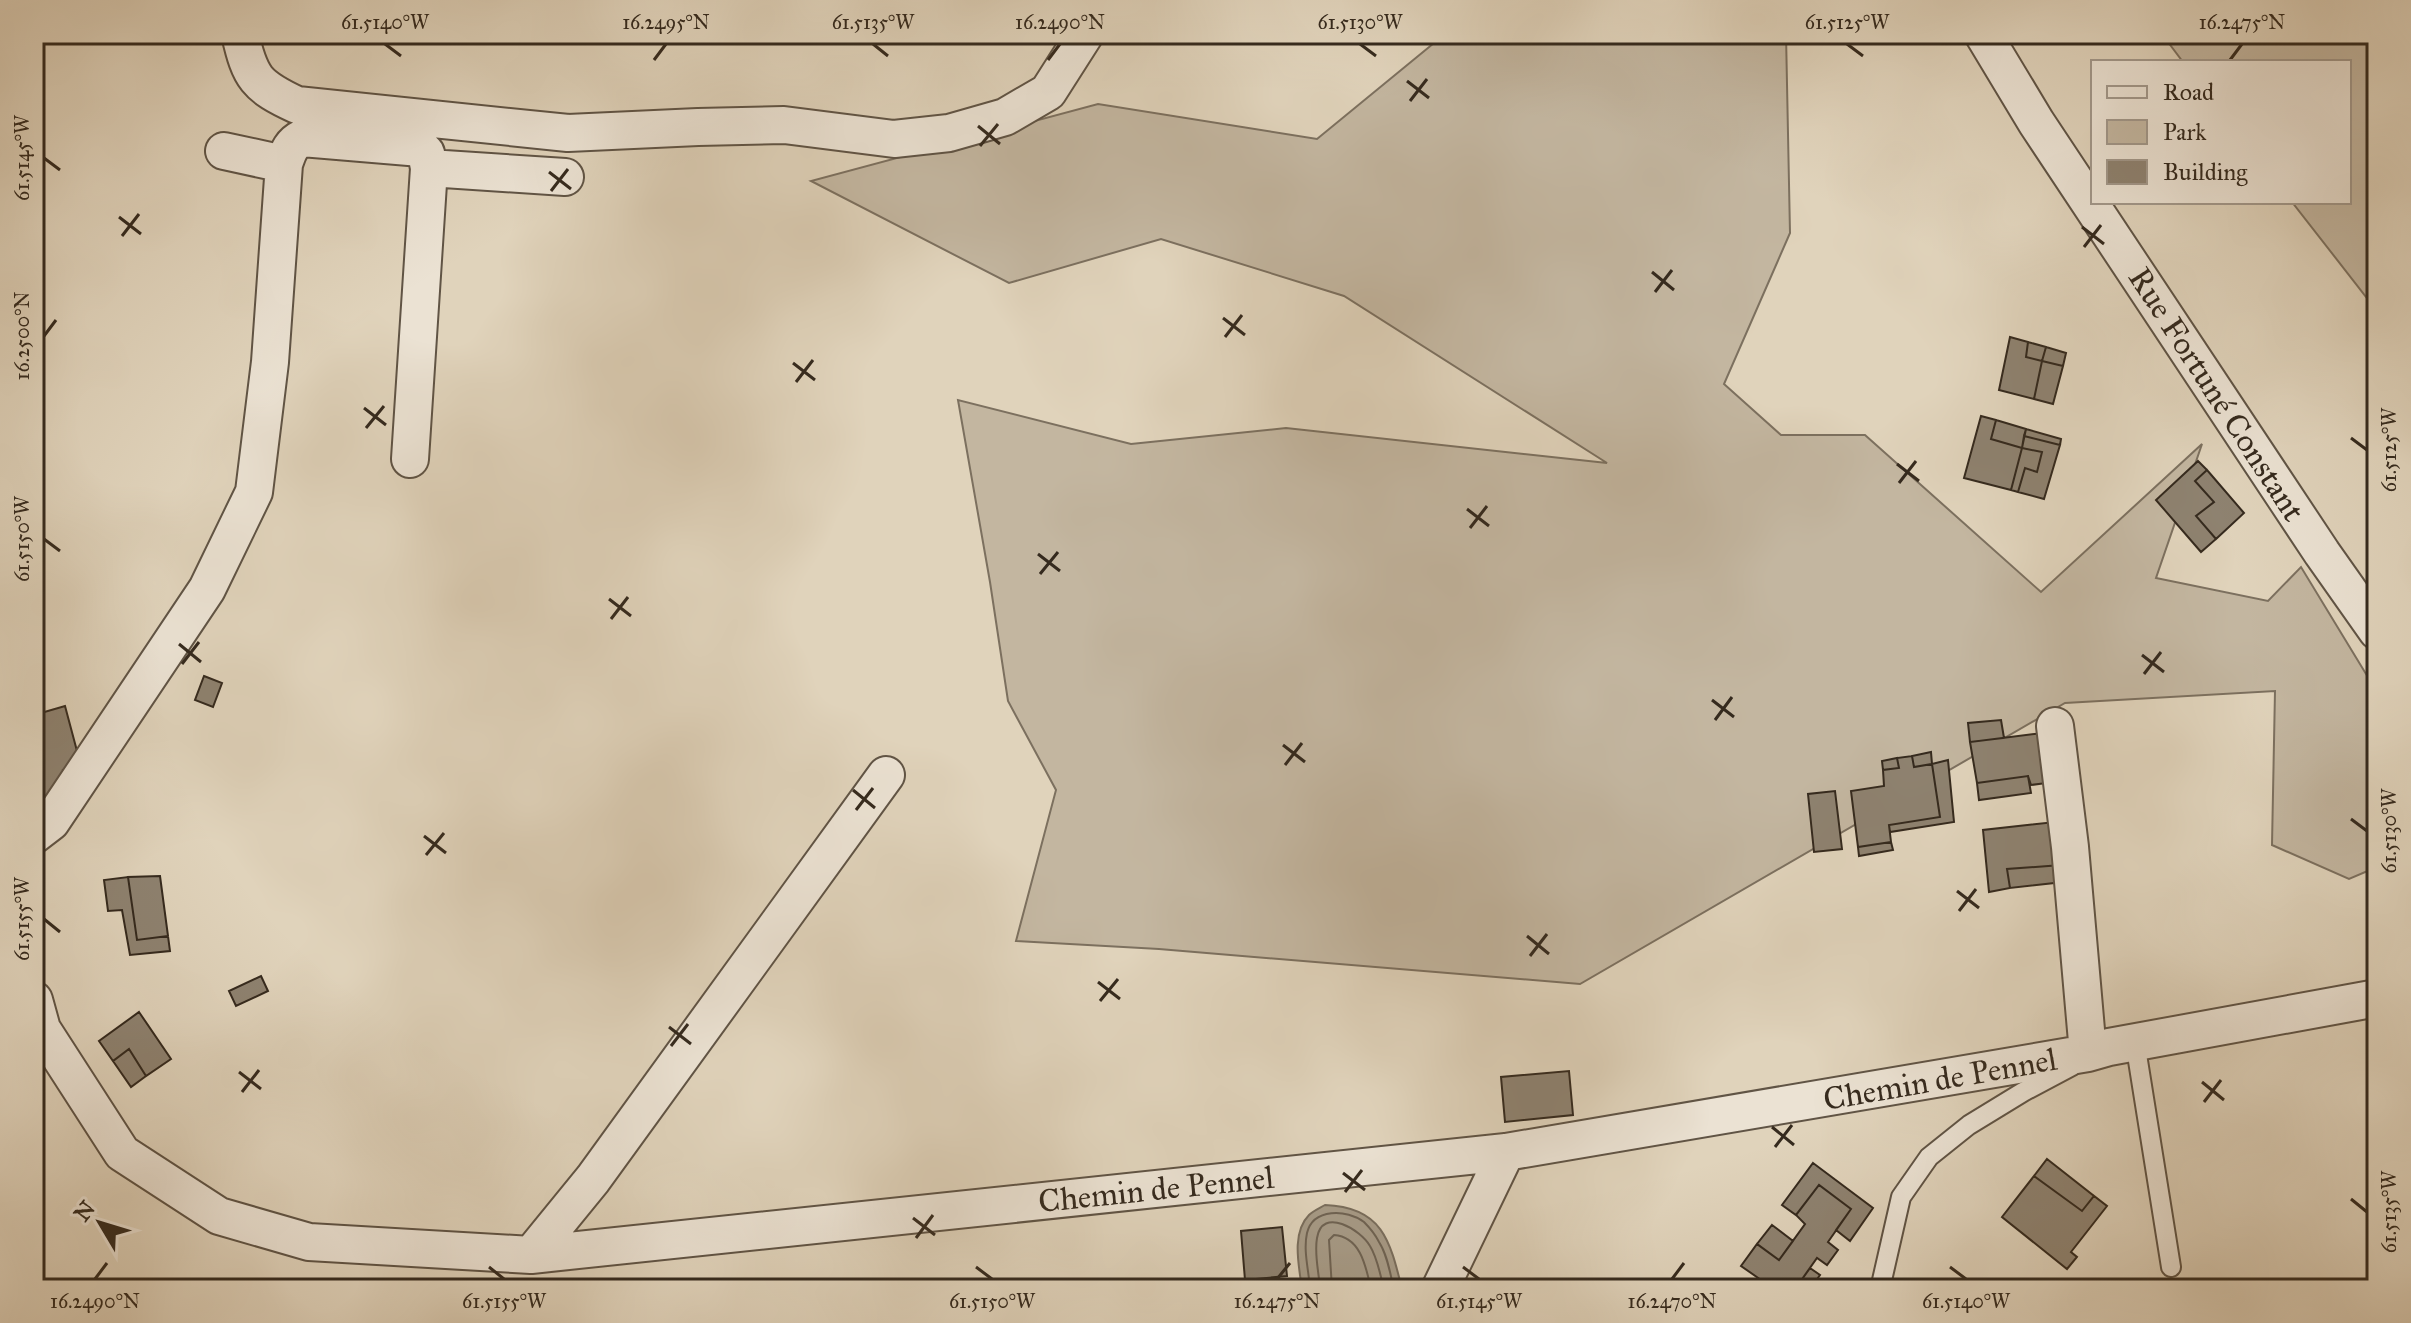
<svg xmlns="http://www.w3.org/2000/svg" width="2411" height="1323" font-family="'IM FELL Great Primer',serif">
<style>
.green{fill:#c3b6a0;stroke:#7c705f;stroke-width:2}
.water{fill:#a69a86;stroke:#796d5c;stroke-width:2}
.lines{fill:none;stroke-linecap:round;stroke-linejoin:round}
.shore{stroke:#6e6252;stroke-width:2}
.building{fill:#8e8270;stroke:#352a1e;stroke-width:2}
.service-casing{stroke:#605445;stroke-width:22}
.minor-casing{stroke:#605445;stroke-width:40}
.service{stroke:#ebe2d3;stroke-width:18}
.minor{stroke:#ebe2d3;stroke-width:36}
.ticks{fill:none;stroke:#352a1e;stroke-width:3}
.labels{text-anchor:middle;stroke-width:8;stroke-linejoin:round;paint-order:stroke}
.street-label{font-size:32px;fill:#352a1e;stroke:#ebe2d3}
.neatline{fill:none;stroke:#352a1e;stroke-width:3}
.ticks-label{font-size:20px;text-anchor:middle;fill:#352a1e}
</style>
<rect width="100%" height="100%" fill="#e0d3bb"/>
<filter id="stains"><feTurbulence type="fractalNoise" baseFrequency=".0025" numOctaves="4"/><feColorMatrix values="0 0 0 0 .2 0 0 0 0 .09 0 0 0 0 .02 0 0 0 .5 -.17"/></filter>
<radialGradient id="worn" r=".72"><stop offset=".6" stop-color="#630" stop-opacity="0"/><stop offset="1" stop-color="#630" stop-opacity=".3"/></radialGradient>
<path class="green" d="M1445 34H1786L1790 233 1724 384 1781 435H1865L2041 592 2202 444 2156 578 2268 601 2301 567 2377 692V867L2349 879 2272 845 2275 691 2065 703 1580 984 1159 949 1016 941 1056 790 1008 701 990 582 958 400 1131 444 1286 428 1607 463 1344 296 1161 239 1009 283 811 181 1098 104 1317 139Z
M2162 34H2377V311L2292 202H2349V62H2183Z"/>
<path class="water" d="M1325 1205C1382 1207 1390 1240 1402 1289H1302C1299 1266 1291 1233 1309 1215 1313 1211 1320 1208 1325 1205Z"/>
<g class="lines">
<path class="shore" d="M1310 1289C1309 1271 1303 1251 1307 1233 1313 1208 1347 1209 1364 1222 1369 1227 1376 1236 1379 1242 1388 1256 1390 1274 1394 1289
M1320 1289C1319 1272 1314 1255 1317 1238 1322 1206 1361 1230 1370 1246 1378 1259 1380 1275 1384 1289
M1332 1289 1329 1240 1334 1235C1361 1237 1366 1267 1371 1289"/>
</g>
<path class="building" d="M2010 337 2028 342 2026 357 2042 361 2034 399 1999 390Z
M2028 342 2046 347 2042 361 2026 357Z
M2046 347 2066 353 2063 366 2042 361Z
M2042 361 2063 366 2053 404 2034 399Z
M1981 416 1996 420 1991 439 2022 448 2011 490 1964 478Z
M1996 420 2026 429 2022 448 1991 439Z
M2026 429 2061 439 2060 445 2024 436Z
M2024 436 2060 445 2044 499 2018 492 2025 468 2037 472 2042 452 2022 448Z
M2022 448 2042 452 2037 472 2025 468 2018 492 2011 490Z
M2198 461 2207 470 2195 481 2214 502 2196 516 2216 539 2201 552 2156 500Z
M2207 470 2244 513 2216 539 2196 516 2214 502 2195 481Z
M204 676 222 683 213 707 195 700Z
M65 706 81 766 63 770 68 790 34 799V715Z
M2001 720 2004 738 1970 742 1968 723Z
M2043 733 2047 783 2031 785 2028 776 1977 783 1970 742Z
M1931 752 1932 764 1914 767 1912 756Z
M1912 756 1914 767 1932 764 1940 817 1889 825 1891 842 1858 847 1851 791 1884 786 1883 770 1899 768 1897 758Z
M1897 758 1899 768 1883 770 1882 761Z
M1948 760 1954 822 1890 832 1889 825 1940 817 1932 764Z
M2028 776 2031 793 1979 800 1977 783Z
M1835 791 1842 849 1814 852 1808 794Z
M2055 822 2061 865 2007 869 2010 888 1989 892 1983 830Z
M1891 842 1893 850 1859 856 1858 847Z
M2061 865 2063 882 2010 888 2007 869Z
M160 876 168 936 137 940 128 877Z
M128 877 137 940 168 936 170 951 130 955 122 910 108 911 104 880Z
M261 976 268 991 236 1006 229 991Z
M139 1012 171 1059 146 1076 129 1049 113 1061 99 1041Z
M129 1049 146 1076 131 1087 113 1061Z
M1569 1071 1573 1115 1505 1122 1501 1077Z
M2047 1159 2094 1196 2082 1211 2034 1176Z
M1813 1163 1873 1208 1850 1241 1836 1230 1851 1209 1819 1185 1796 1215 1782 1205Z
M2034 1176 2082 1211 2094 1196 2107 1206 2071 1252 2077 1257 2067 1269 2002 1217Z
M1819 1185 1851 1209 1828 1242 1838 1250 1827 1265 1817 1258 1795 1289H1774L1741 1266 1757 1244 1779 1260 1805 1224 1796 1215Z
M1772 1225 1793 1241 1779 1260 1757 1244Z
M1282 1227 1287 1276 1245 1280 1241 1231Z
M1810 1268 1820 1275 1810 1289H1803L1798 1285Z"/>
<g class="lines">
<g class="service-casing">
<path id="service" d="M2135 1042 2171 1267
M1880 1289 1901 1197 1929 1157 1969 1125 2023 1092 2072 1066"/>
</g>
<g class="minor-casing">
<path id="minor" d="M240 34C250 78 256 86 297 105L568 133 698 127 784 125 894 139 949 133 1005 117 1048 92 1085 34
M1983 34 2036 122 2322 553 2377 631
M224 151 284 164
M429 168 565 177
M2055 726 2070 847 2088 1053
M34 835 51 822 207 589 254 492 270 362 284 164C288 153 290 144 302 138L421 148 426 153 429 168 410 459
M34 1000 42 1029 122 1153 219 1216 309 1242 531 1255 1506 1152 2088 1053 2109 1047 2377 998
M531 1255 593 1179 886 775
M1440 1289 1506 1152"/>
</g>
<use href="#service" class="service"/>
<use href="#minor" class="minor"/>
</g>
<path class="ticks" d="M385 44 401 56M873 44 888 56M1360 44 1376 56M1847 44 1863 56M654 60 666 44M1048 60 1060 44M2230 60 2242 44M1407 81 1429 98M1410 101 1427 79M978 126 1000 144M980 146 998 124M44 158 60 170M549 172 571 189M551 191 568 169M119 217 141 234M2082 227 2104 244M122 236 139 214M2084 247 2101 225M1652 272 1674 290M1655 292 1672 270M1223 318 1245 335M44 336 56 320M1225 337 1242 315M793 363 815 380M796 382 813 360M364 408 386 425M366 428 384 406M2351 438 2367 450M1897 464 1919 481M1899 483 1916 461M1467 509 1489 526M1470 528 1487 506M44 539 60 551M1038 554 1060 571M1040 574 1058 552M609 599 631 616M611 619 628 597M179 644 201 662M2142 655 2164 672M182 664 199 642M2144 674 2161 652M1712 700 1734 717M1715 720 1732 697M1283 745 1305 762M1285 765 1302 743M853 790 875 808M856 810 873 788M2351 819 2367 831M424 836 446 853M426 855 444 833M1957 891 1979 908M1959 911 1976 889M44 919 60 932M1527 936 1549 954M1530 956 1547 934M1098 982 1120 999M1100 1001 1118 979M669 1027 691 1044M671 1046 688 1024M239 1072 261 1089M2202 1082 2224 1100M242 1092 259 1070M2204 1102 2221 1080M1772 1127 1794 1145M1775 1147 1792 1125M1343 1173 1365 1190M1345 1192 1362 1170M2351 1199 2367 1212M913 1218 935 1235M916 1238 933 1215M489 1267 504 1279M976 1267 992 1279M1463 1267 1479 1279M1950 1267 1966 1279M95 1279 107 1263M1277 1279 1290 1263M1672 1279 1684 1263"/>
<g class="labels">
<g class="street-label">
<text transform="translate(2217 394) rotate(57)" y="11">Rue Fortuné Constant</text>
<text transform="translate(1940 1079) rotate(-10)" y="11">Chemin de Pennel</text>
<text transform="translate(1156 1189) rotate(-6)" y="11">Chemin de Pennel</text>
</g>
</g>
<rect width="2411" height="1323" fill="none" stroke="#e0d3bb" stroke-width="88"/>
<rect x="2091" y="60" width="260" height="144" fill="#ebe2d3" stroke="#a2988b" stroke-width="2"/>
<rect x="2107" y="86" width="40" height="12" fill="#ebe2d3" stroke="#a2988b" stroke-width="2"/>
<text x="2163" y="100" font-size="24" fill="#352a1e">Road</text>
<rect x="2107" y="120" width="40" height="24" fill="#c3b6a0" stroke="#a2988b" stroke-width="2"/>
<text x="2163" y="140" font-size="24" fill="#352a1e">Park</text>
<rect x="2107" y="160" width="40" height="24" fill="#8e8270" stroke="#a2988b" stroke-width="2"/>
<text x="2163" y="180" font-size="24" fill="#352a1e">Building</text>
<g transform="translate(100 1223) rotate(308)" stroke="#ebe2d3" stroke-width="6" paint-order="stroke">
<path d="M0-6L14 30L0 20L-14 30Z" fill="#352a1e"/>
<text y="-12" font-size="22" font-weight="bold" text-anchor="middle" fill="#352a1e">N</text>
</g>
<rect x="44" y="44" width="2323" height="1235" class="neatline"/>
<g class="ticks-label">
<text x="385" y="29">61.5140°W</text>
<text x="666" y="29">16.2495°N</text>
<text x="873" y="29">61.5135°W</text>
<text x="1060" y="29">16.2490°N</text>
<text x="1360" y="29">61.5130°W</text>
<text x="1847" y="29">61.5125°W</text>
<text x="2242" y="29">16.2475°N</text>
<text transform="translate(22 158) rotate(-90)" y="7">61.5145°W</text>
<text transform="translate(22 336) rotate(-90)" y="7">16.2500°N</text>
<text transform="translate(2389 450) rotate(-90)" y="7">61.5125°W</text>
<text transform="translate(22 539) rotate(-90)" y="7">61.5150°W</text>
<text transform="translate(2389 831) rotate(-90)" y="7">61.5130°W</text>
<text transform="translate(22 919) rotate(-90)" y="7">61.5155°W</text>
<text transform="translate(2389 1212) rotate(-90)" y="7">61.5135°W</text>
<text x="95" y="1308">16.2490°N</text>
<text x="504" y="1308">61.5155°W</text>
<text x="992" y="1308">61.5150°W</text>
<text x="1277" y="1308">16.2475°N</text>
<text x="1479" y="1308">61.5145°W</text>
<text x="1672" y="1308">16.2470°N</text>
<text x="1966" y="1308">61.5140°W</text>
</g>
<rect width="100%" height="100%" filter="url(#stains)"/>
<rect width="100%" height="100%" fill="url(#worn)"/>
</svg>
